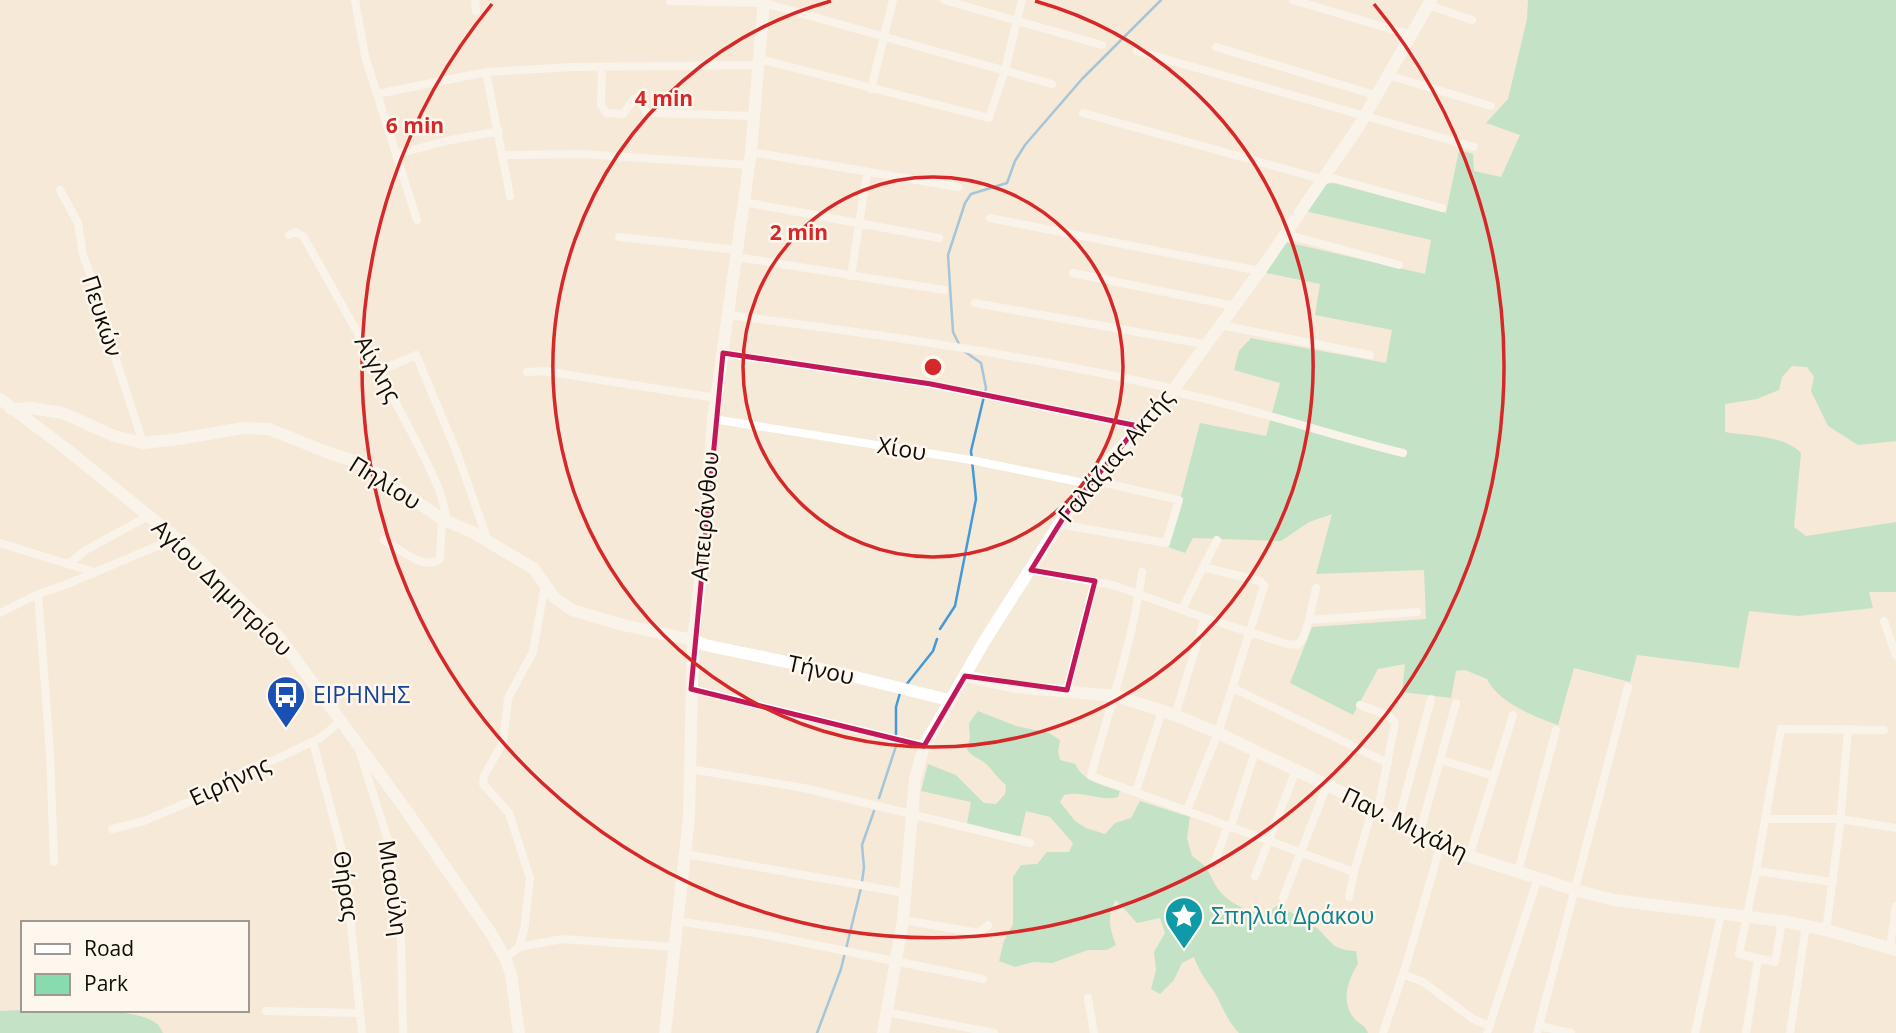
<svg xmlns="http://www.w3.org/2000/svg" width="1896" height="1033" font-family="'Open Sans',sans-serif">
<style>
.green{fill:#87dbaf}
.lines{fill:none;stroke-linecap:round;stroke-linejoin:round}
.stream{stroke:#4599d8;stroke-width:2.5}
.street{stroke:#fff;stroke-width:8}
.secondary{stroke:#fff;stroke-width:12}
.marked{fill:none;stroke:#c2185b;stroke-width:5;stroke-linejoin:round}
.ring{fill:none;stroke:#d62828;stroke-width:3.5}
.labels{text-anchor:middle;stroke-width:5;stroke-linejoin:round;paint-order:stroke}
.street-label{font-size:23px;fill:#100c07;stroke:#fef7ed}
.transit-label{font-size:23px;fill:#164399;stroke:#fef7ed;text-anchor:start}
.culture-label{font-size:23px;fill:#0d838f;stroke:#fef7ed;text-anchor:start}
.centre{fill:#d62828;stroke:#fef7ed;stroke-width:3.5}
.ring-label{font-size:21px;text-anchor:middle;font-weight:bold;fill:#d62828;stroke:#fef7ed;stroke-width:5;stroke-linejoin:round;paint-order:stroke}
</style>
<rect width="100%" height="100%" fill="#f5e9d8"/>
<path class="green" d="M1528 0H1896V441L1858 445 1828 426 1811 391 1814 377 1807 367 1792 366 1782 377 1779 390 1757 399 1725 404V432C1748 436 1784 435 1801 453L1794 527 1806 536 1896 522V592H1869L1873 608 1798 616 1749 611 1739 668 1637 655 1630 682 1574 668 1558 725C1535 717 1497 702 1487 679L1465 670 1456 671 1451 698 1402 692 1405 664 1378 669 1353 715 1290 683 1312 627 1426 619 1424 570 1316 574 1332 514 1309 522 1281 541 1193 538 1185 553 1168 547 1200 423 1266 436 1280 383 1234 370 1239 351 1251 338 1386 363 1392 330 1315 315 1320 284 1266 273 1286 242 1425 274 1431 240 1305 211 1326 184 1334 183 1446 213 1459 150 1473 154 1474 171 1501 177 1520 135 1486 123 1508 99 1527 19Z
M978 711 1016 726 1049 733 1060 740 1058 751 1060 760 1075 764C1084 782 1102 785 1120 791L1118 797C1100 802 1083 790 1064 795L1060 802 1075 821 1086 828 1105 834 1115 823 1131 818 1140 801 1190 817 1187 838 1192 856C1210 869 1206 868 1216 886 1227 903 1245 910 1264 915L1278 905C1291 913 1307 920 1318 929 1333 943 1332 950 1356 951L1358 964C1348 979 1341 1001 1353 1017 1358 1024 1365 1024 1368 1033H1239C1225 1018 1223 1006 1213 990 1205 979 1199 971 1194 957L1182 963 1174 980 1160 994 1151 989 1156 970 1154 952 1165 933 1160 918 1137 923 1116 900C1106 916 1110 929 1116 945L1107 950H1088L1052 963 1033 962 1015 967 999 961 1004 941 1013 924V877L1021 865 1037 864 1047 852H1069L1073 843 1050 817 1026 811 1020 837 967 823 971 802 921 791 928 764 956 775 984 803 996 804 1005 794 1006 785C998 779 993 770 985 763 978 757 971 757 967 749L970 738 969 723Z
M23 1010C52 1012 136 1005 157 1024 159 1025 162 1031 163 1033H0V1011Z"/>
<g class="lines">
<path class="stream" d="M960 346 953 332 948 255 965 203 971 194 1007 183 1015 161 1025 145 1082 79 1161 0
M940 629 955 606 976 499 971 451 986 388 981 363 964 351
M906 685 933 651 937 639
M879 798 896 746V707L900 693
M862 882 864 867 862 845 874 811
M817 1033 841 969 861 888"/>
<path class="street" d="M355 0 365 56 417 220
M475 0 476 11
M944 0 1102 45
M1293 0 1411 35
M670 1 764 3 1052 84
M1428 5 1472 20
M1216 47 1375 95
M1137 51 1474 147
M760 59 989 118 1005 70 1022 0
M602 67 601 104 606 113 623 114 634 99 638 98 646 112 650 113 754 116
M486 72 510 196
M1388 75 1491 106
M871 89 893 0
M377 94 486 72 573 67 759 65
M1083 113 1321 179 1332 178 1442 208
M751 152 958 187
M397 154 446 141 499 131
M503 155 582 154 749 165
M60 190 78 223 83 255 100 300 101 314 143 443
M744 202 939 238
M990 218 1260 271
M1285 234 1399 265
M289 235 295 232 303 236C339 299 375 363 409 428 422 454 445 492 446 521
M619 237 738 250
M737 257 944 290
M1073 273 1234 306
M851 276 867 173
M975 303 1204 344
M728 315C878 334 1027 355 1174 389
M1221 325 1370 355
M723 353 931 384 1138 426
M379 371 416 355 457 453 488 541
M527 372 544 371 716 398
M1171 391C1249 407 1325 434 1403 453
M713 419 971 460 1089 484
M1059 524 1166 543 1179 500 1092 480
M384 540C398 548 425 572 440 559L442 519
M0 543 94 572
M68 564 86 550 148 516
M1031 570 1113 585 1205 618 1287 644 1298 645 1303 638 1309 620 1417 612
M1142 572C1133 642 1109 708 1091 776L1354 872 1373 807
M38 594 50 753 54 862
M1182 609 1217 540
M0 613 38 594 65 585 176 538
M1309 620 1316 588
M1884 621 1896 656
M1233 688 1388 763
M691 689 924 746
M1067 690 1095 581
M1360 705 1389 716 1395 723 1378 810
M1175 715 1205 618
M313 742 344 858 362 1033
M360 753 390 846 401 940 403 1033
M1441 760 1494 776
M690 769 804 788 1030 843
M1136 791 1162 711
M1187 810 1218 733 1264 586 1260 581 1203 567
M1765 819H1840L1896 828
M1398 822 1431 699
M1231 826 1255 752
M112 829 144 821 210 793 248 769 274 760 320 738 341 721
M1419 835 1456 703
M685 854 905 893
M1469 857 1513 715
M1215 861 1228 825
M1756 871 1833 882
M1518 872 1556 730
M1255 876 1296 770
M1349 897 1354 872
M1283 898 1327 785
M903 920 979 933 988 925
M677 921 761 934 983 979
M1782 921 1775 962 1739 954 1756 871 1781 729 1884 730
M1826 930 1840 824 1848 729
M519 947 562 939 675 947
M1890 948 1896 906
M505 958 519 947 524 930 530 878 509 813 483 784 484 776 503 742 508 698 533 652 545 584
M1403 974 1423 982 1473 1019 1490 1026
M1088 998 1094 1033
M266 1011 359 1013
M886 1012 994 1033
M1539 1026 1571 1033
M1383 1033 1407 962 1440 847
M1487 1033 1538 878
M1537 1033 1628 687
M1695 1033 1721 914
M1746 1033 1758 959
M1790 1033 1806 926"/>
<path class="secondary" d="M0 399 65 448 176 538 279 637 404 807 492 935 505 958 511 974 519 1033
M11 409 32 408 63 413 114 436 143 443 179 439 243 428 269 429 329 453 363 464 442 519 472 532 533 568 554 597 572 610 623 625 693 640 705 645 839 673 949 700
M965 676 1015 687 1116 696 1175 715 1218 733 1373 807 1440 847 1575 890 1614 900 1782 921 1826 930 1896 950
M665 1033 689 817 693 640 704 547 713 419 751 152 764 0
M883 1033 903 920 915 779 924 746 985 640 1059 524 1092 480 1174 389 1260 271 1359 126 1431 0"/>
</g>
<path d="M0 0H1896V1033H0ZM723 353 931 384 1138 426 1065 515 1031 570 1095 581 1067 690 965 676 924 746 691 689Z" fill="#f5e9d8" fill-opacity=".55" fill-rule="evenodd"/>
<path class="marked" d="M723 353 931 384 1138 426 1065 515 1031 570 1095 581 1067 690 965 676 924 746 691 689Z"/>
<g class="ring">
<circle cx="933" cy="367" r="190"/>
<path d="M1035 1A380 380 0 1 1 831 1"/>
<path d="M1374 4A571 571 0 1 1 492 4"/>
</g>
<defs>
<g id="bus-pin" transform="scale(2.0125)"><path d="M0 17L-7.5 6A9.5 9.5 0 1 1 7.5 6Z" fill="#1a4fb4" stroke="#fef7ed"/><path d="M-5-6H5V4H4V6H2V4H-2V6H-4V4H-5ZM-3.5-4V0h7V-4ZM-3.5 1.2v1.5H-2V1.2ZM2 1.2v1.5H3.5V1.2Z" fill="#fff"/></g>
<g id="sight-pin" transform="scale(2.0125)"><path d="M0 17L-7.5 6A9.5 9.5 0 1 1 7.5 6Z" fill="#0f9aa8" stroke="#fef7ed"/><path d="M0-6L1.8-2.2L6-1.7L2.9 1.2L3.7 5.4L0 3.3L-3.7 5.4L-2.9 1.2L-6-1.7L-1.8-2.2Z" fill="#fff"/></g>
</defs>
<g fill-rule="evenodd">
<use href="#bus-pin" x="286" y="695"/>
<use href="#sight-pin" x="1184" y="916"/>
</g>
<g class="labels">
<g class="street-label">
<text transform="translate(102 316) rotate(72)" y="8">Πευκών</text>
<text transform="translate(378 369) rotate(62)" y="8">Αίγλης</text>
<text transform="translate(902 449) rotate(9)" y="8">Χίου</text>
<text transform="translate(1116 456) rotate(-50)" y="8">Γαλάζιας Ακτής</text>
<text transform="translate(385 483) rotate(32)" y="8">Πηλίου</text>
<text transform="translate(705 516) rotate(-85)" y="8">Απειράνθου</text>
<text transform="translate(222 588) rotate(44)" y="8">Αγίου Δημητρίου</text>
<text transform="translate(821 670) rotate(12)" y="8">Τήνου</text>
<text transform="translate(230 781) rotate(-25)" y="8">Ειρήνης</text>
<text transform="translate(1405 824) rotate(26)" y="8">Παν. Μιχάλη</text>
<text transform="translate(346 886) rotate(82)" y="8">Θήρας</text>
<text transform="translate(393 888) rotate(82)" y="8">Μιαούλη</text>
</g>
<g class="transit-label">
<text x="313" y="703">ΕΙΡΗΝΗΣ</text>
</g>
<g class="culture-label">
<text x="1211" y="924">Σπηλιά Δράκου</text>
</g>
</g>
<circle cx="933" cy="367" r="10" class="centre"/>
<g class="ring-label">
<text x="664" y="106">4 min</text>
<text x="415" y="133">6 min</text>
<text x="799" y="240">2 min</text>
</g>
<rect x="21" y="921" width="228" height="91" fill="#fef7ed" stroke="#9f9991" stroke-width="2"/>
<rect x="35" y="944" width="35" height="10" fill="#ffffff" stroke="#9f9991" stroke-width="2"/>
<text x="84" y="956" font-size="21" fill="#100c07">Road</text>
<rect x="35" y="974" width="35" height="21" fill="#87dbaf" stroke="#9f9991" stroke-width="2"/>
<text x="84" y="991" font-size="21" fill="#100c07">Park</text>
</svg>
